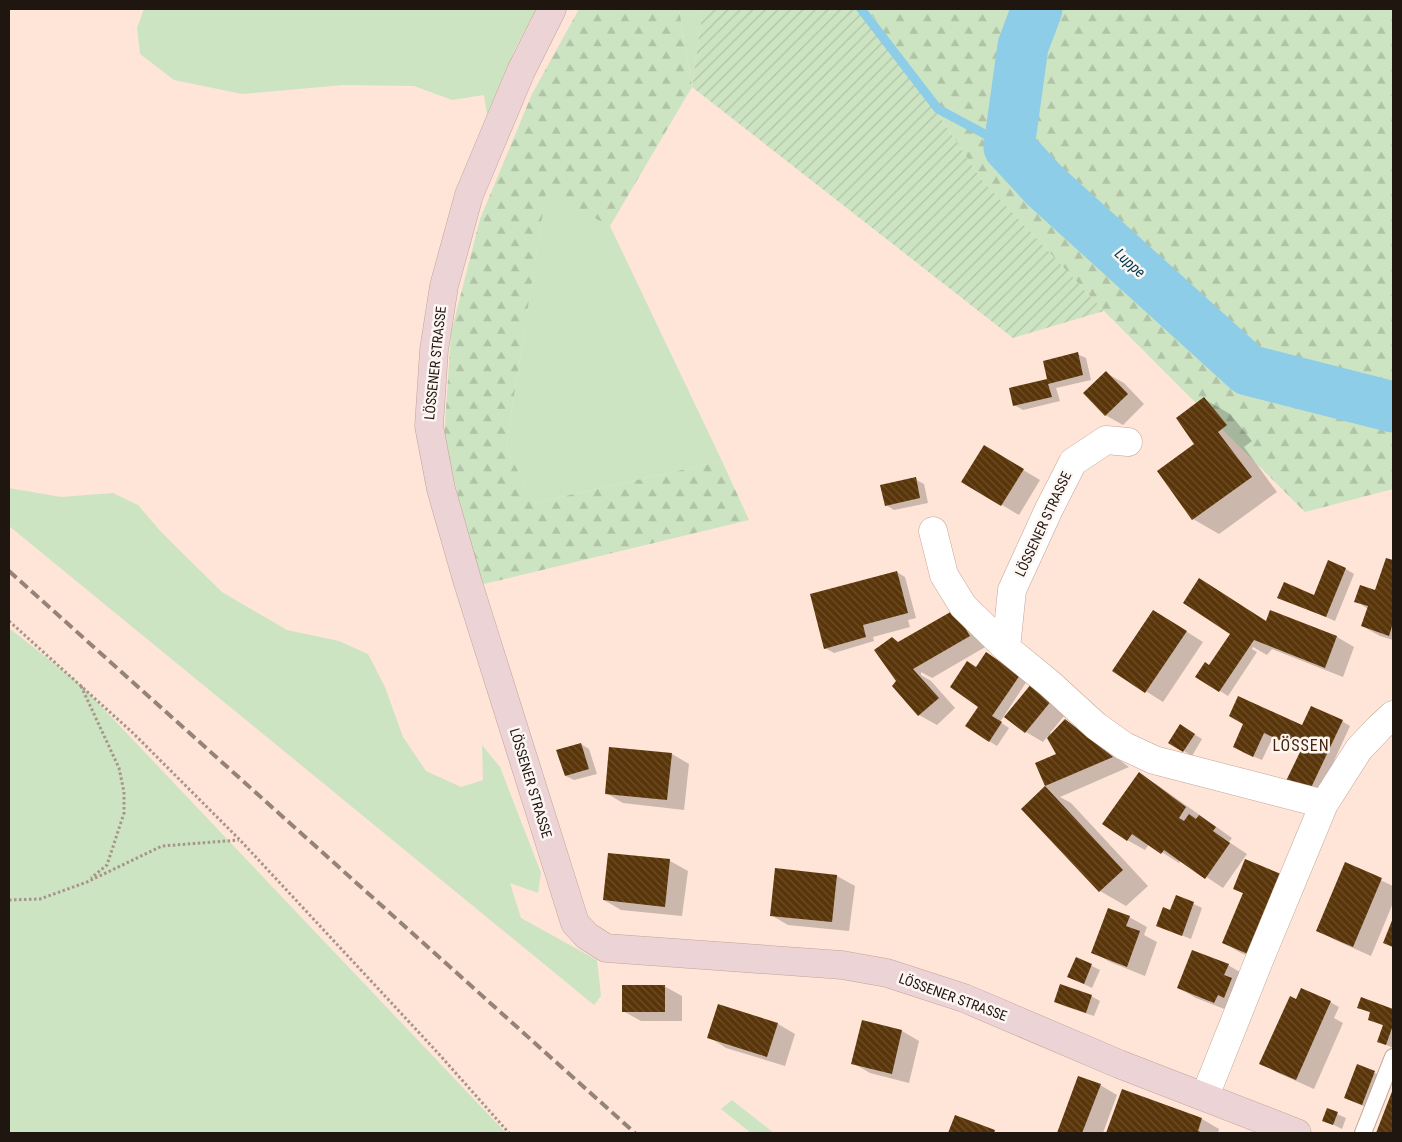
<svg xmlns="http://www.w3.org/2000/svg" width="1402" height="1142" font-family="'Roboto Condensed',sans-serif">
<style>
.grass{fill:#cde4c2}
.forest{fill:url(#forest-firs)}
.garden{fill:url(#garden-furrows)}
.shadow{fill:#0003}
.lines{fill:none;stroke-linecap:round;stroke-linejoin:round}
.stream{stroke:#8dcde7;stroke-width:9}
.river{stroke:#8dcde7;stroke-width:51}
.building{fill:url(#building-back-hatch)}
.lane-casing{stroke:#c2a495;stroke-width:18}
.street-casing{stroke:#c2a495;stroke-width:29}
.secondary-casing{stroke:#c2a495;stroke-width:29}
.path{stroke:#a7948a;stroke-width:3;stroke-dasharray:2.5 2.5;stroke-linecap:butt}
.lane{stroke:#fff;stroke-width:16}
.street{stroke:#fff;stroke-width:28}
.secondary{stroke:#ecd3d6;stroke-width:28}
.rail{stroke:#958379;stroke-width:4;stroke-dasharray:10 5;stroke-linecap:butt}
.labels{text-anchor:middle;stroke-width:5;stroke-linejoin:round;paint-order:stroke}
.street-label{font-size:14px;fill:#201610;stroke:#fdf6f3}
.water-label{font-size:15px;font-style:italic;fill:#013c4f;stroke:#fdf6f3}
.quarter-label{font-size:16px;letter-spacing:1px;fill:#45250d;stroke:#fdf6f3}
</style>
<defs>
<pattern id="forest-firs" width="22" height="20" patternUnits="userSpaceOnUse" patternTransform="scale(1.25)"><rect width="22" height="20" fill="#cde4c2"/><path d="M5 1l3.5 6h-7zM16 11l3.5 6h-7z" fill="#b0c3a6"/></pattern>
<pattern id="garden-furrows" width="10" height="10" patternUnits="userSpaceOnUse" patternTransform="scale(1.25)"><rect width="10" height="10" fill="#cde4c2"/><path d="M-1 1l2-2M0 10L10 0M9 11l2-2" fill="none" stroke="#b0c3a6"/></pattern>
<pattern id="building-back-hatch" width="6" height="6" patternUnits="userSpaceOnUse" patternTransform="scale(1.25)"><rect width="6" height="6" fill="#593509"/><path d="M-1 5l2 2M0 0l6 6M5-1l2 2" fill="none" stroke="#6d4f2c"/></pattern>
</defs>
<rect width="100%" height="100%" fill="#fee5d8"/>
<path class="grass" d="M144 9H536L515 49 487 115 484 95 452 100 414 86 343 85 242 94 174 80 140 54 137 28Z
M679 9H703L692 87Z
M546 192 610 226 722 461 534 503 506 447Z
M9 488 61 497 113 493 138 505 162 533 222 592 287 630 339 641 368 654 385 687 403 737 426 771 461 787 483 780 482 745 500 767 541 873 538 893 510 883 521 918 597 960 601 996 594 1005 9 526Z
M9 628 80 684 506 1133H9Z
M732 1100 774 1133H751L721 1109Z"/>
<path class="forest" d="M579 9H679L692 87 610 226 546 193 506 447 534 503 722 461 749 520 480 585 444 439 451 333 480 219 532 94Z
M868 9H1393V489L1305 512 1104 311 981 179Z"/>
<path class="garden" d="M703 9H868L981 179 1104 311 1013 338 692 87Z"/>
<path class="shadow" d="M1077 354 1086 358 1091 380 1056 388 1060 401 1023 410 1014 405 1049 380Z
M1106 373 1124 383 1144 404 1123 425 1105 415Z
M1204 399 1230 414 1252 441 1244 447 1277 492 1219 534 1193 519 1196 444Z
M984 447 1040 480 1019 515 963 482Z
M915 479 924 484 928 503 894 510 886 505Z
M1386 559 1393 562V640L1380 636 1362 626 1368 609 1356 601 1376 591Z
M1346 569 1354 574 1335 621 1279 597 1315 596Z
M897 572 905 577 916 618 908 620 910 627 873 637 874 641 834 653 825 648Z
M1200 579 1267 622 1337 637 1354 647 1343 677 1272 649 1267 655 1253 647 1252 649 1257 652 1228 696 1220 691 1210 666 1237 640Z
M954 611 987 646 932 678 921 672V675L931 681 955 708 937 725 919 715 899 643Z
M1154 611 1203 642 1163 702 1114 671Z
M987 654 1027 681 1000 722 1009 728 997 746 989 741 980 706Z
M1032 684 1069 710 1050 733 1052 735 1066 720 1129 767 1060 797 1071 803 1148 886 1126 906 1100 891 1023 809 1046 787 1036 764 1058 754 1048 736 1043 742 1026 732Z
M1342 721 1350 726 1318 796 1296 786 1302 751 1273 737 1262 760 1242 752 1245 724 1302 727Z
M1181 726 1202 739 1192 756 1170 742Z
M581 744 589 749 597 774 574 780 566 776Z
M672 754 689 764 684 810 623 803 606 793Z
M1139 774 1156 784 1232 838 1229 842 1247 854 1223 888 1181 860 1179 863 1149 844 1145 850 1127 840Z
M609 854 670 861 688 871 682 916 621 910 604 900Z
M1346 864 1393 886V903L1371 956 1335 940 1317 930Z
M776 869 837 876 855 886 849 931 788 925 771 915Z
M1298 885 1265 963 1241 953 1224 943 1244 894 1234 889Z
M1177 896 1202 908 1191 939 1158 926 1171 912Z
M1129 917 1147 927 1144 935 1157 942 1145 976 1110 962 1093 952Z
M1076 958 1100 970 1092 988 1069 977Z
M1228 965 1245 975 1232 1012 1196 998 1179 988Z
M664 986 682 996V1021H641L623 1011Z
M1091 996 1100 1001 1094 1016 1064 1006 1056 1001Z
M1362 999 1393 1011V1048L1378 1041 1384 1026 1369 1019 1371 1013 1359 1007Z
M1297 1000 1330 1002 1339 1007 1334 1018 1343 1023 1314 1089 1278 1073 1261 1063Z
M719 1006 778 1024 795 1034 785 1066 726 1048 709 1037Z
M863 1022 902 1031 919 1041 909 1083 870 1073 853 1063Z
M1358 1065 1383 1077 1370 1109 1345 1098Z
M1079 1077 1100 1085 1117 1095 1103 1133H1058Z
M1122 1091 1202 1119 1219 1129 1218 1133H1110L1108 1132Z
M1393 1093V1133H1378Z
M1328 1110 1346 1118 1342 1129 1324 1120Z
M955 1116 994 1131 999 1133H949Z"/>
<g class="lines">
<path class="stream" d="M861 9 938 109 1009 147"/>
<path class="river" d="M1037 9 1023 46 1009 147 1045 186 1248 370 1393 407"/>
</g>
<path class="building" d="M1078 352 1083 375 1048 384 1052 397 1013 406 1009 388 1047 379 1043 361Z
M1106 371 1128 394 1105 416 1083 393Z
M1204 397 1227 425 1218 432 1252 477 1192 520 1157 471 1194 444 1176 418Z
M984 445 1024 469 1001 506 961 482Z
M916 477 920 498 885 506 880 485Z
M1386 558 1393 560V623L1389 636 1361 626 1368 606 1354 602 1360 585 1375 590Z
M1328 560 1346 568 1326 617 1277 598 1284 582 1314 595Z
M897 571 908 613 863 625 866 637 824 649 810 594Z
M1199 578 1266 621 1270 610 1337 636 1325 668 1254 640 1219 692 1195 677 1205 662 1209 665 1230 634 1183 603Z
M954 610 970 636 913 669 939 698 918 716 892 686 896 681 874 650 892 637 898 642Z
M1153 610 1187 631 1145 693 1112 671Z
M986 652 1020 675 992 716 1002 722 989 742 965 726 978 707 950 687 967 661 976 667Z
M1032 683 1052 700 1025 733 1004 717Z
M1238 696 1302 725 1311 706 1343 720 1309 792 1286 781 1301 750 1264 733 1253 757 1233 747 1243 724 1229 716Z
M1065 719 1113 757 1045 786 1035 763 1056 754 1047 738Z
M1180 724 1195 734 1183 752 1168 743Z
M581 743 589 769 565 776 556 750Z
M609 747 672 753 667 800 605 794Z
M1139 772 1186 807 1179 818 1184 821 1189 814 1196 819 1199 815 1216 827 1213 831 1230 843 1205 879 1164 850 1161 854 1132 834 1127 841 1102 824Z
M1045 786 1123 870 1099 892 1021 809Z
M608 853 670 859 665 907 603 900Z
M1245 859 1281 874 1248 954 1222 943 1243 893 1233 889Z
M1345 862 1382 878 1353 947 1316 931Z
M775 868 837 875 832 922 770 916Z
M1176 895 1194 902 1182 936 1156 926 1163 907 1170 910Z
M1108 908 1130 916 1126 926 1140 931 1127 967 1091 953Z
M1393 918V947L1383 943Z
M1192 950 1229 964 1224 975 1232 978 1224 998 1218 995 1214 1003 1177 988Z
M1076 957 1092 964 1084 984 1067 977Z
M1060 984 1092 995 1086 1013 1054 1002Z
M622 985H665V1012H622Z
M1301 988 1331 1001 1296 1080 1259 1064 1290 996 1296 999Z
M1361 997 1393 1009V1025L1386 1045 1377 1042 1383 1025 1368 1020 1370 1012 1357 1008Z
M718 1004 778 1023 767 1057 707 1038Z
M862 1020 902 1030 892 1074 851 1064Z
M1357 1064 1375 1071 1362 1105 1344 1098Z
M1078 1076 1101 1084 1084 1128 1082 1133H1057Z
M1122 1089 1202 1118 1198 1131 1203 1133H1106Z
M1393 1089V1133H1376Z
M1327 1108 1338 1112 1333 1125 1322 1121Z
M955 1115 995 1130 994 1133H948Z"/>
<g class="lines">
<g class="lane-casing">
<path id="lane" d="M1363 1133 1393 1057"/>
</g>
<g class="street-casing">
<path id="street" d="M1128 442 1106 440 1073 462 1049 509 1012 590 1006 648 1049 683 1096 726 1124 746 1154 760 1324 804
M933 531 944 575 963 606 1006 648
M1205 1096 1258 963 1324 804 1359 749 1380 727 1393 715"/>
</g>
<g class="secondary-casing">
<path id="secondary" d="M552 9 521 71 469 195 444 286 434 350 429 426 441 489 468 583 575 923 587 936 606 948 842 965 887 973 964 998 1119 1064 1297 1133"/>
</g>
<path class="path" d="M9 621 133 733 240 840 438 1053 509 1133
M81 686 119 768 124 792V813L107 865 91 878
M9 900 40 899 87 882 162 846 239 840"/>
<use href="#lane" class="lane"/>
<use href="#street" class="street"/>
<use href="#secondary" class="secondary"/>
<path class="rail" d="M9 571 635 1133"/>
</g>
<g class="labels">
<g class="street-label">
<text transform="translate(435 363) rotate(-84)" y="5">LÖSSENER STRASSE</text>
<text transform="translate(1043 524) rotate(-65)" y="5">LÖSSENER STRASSE</text>
<text transform="translate(531 783) rotate(73)" y="5">LÖSSENER STRASSE</text>
<text transform="translate(953 997) rotate(20)" y="5">LÖSSENER STRASSE</text>
</g>
<g class="water-label">
<text transform="translate(1130 263) rotate(42)" y="5">Luppe</text>
</g>
<g class="quarter-label">
<text x="1301" y="751">LÖSSEN</text>
</g>
</g>
<rect width="1402" height="1142" fill="none" stroke="#201610" stroke-width="20"/>
</svg>
